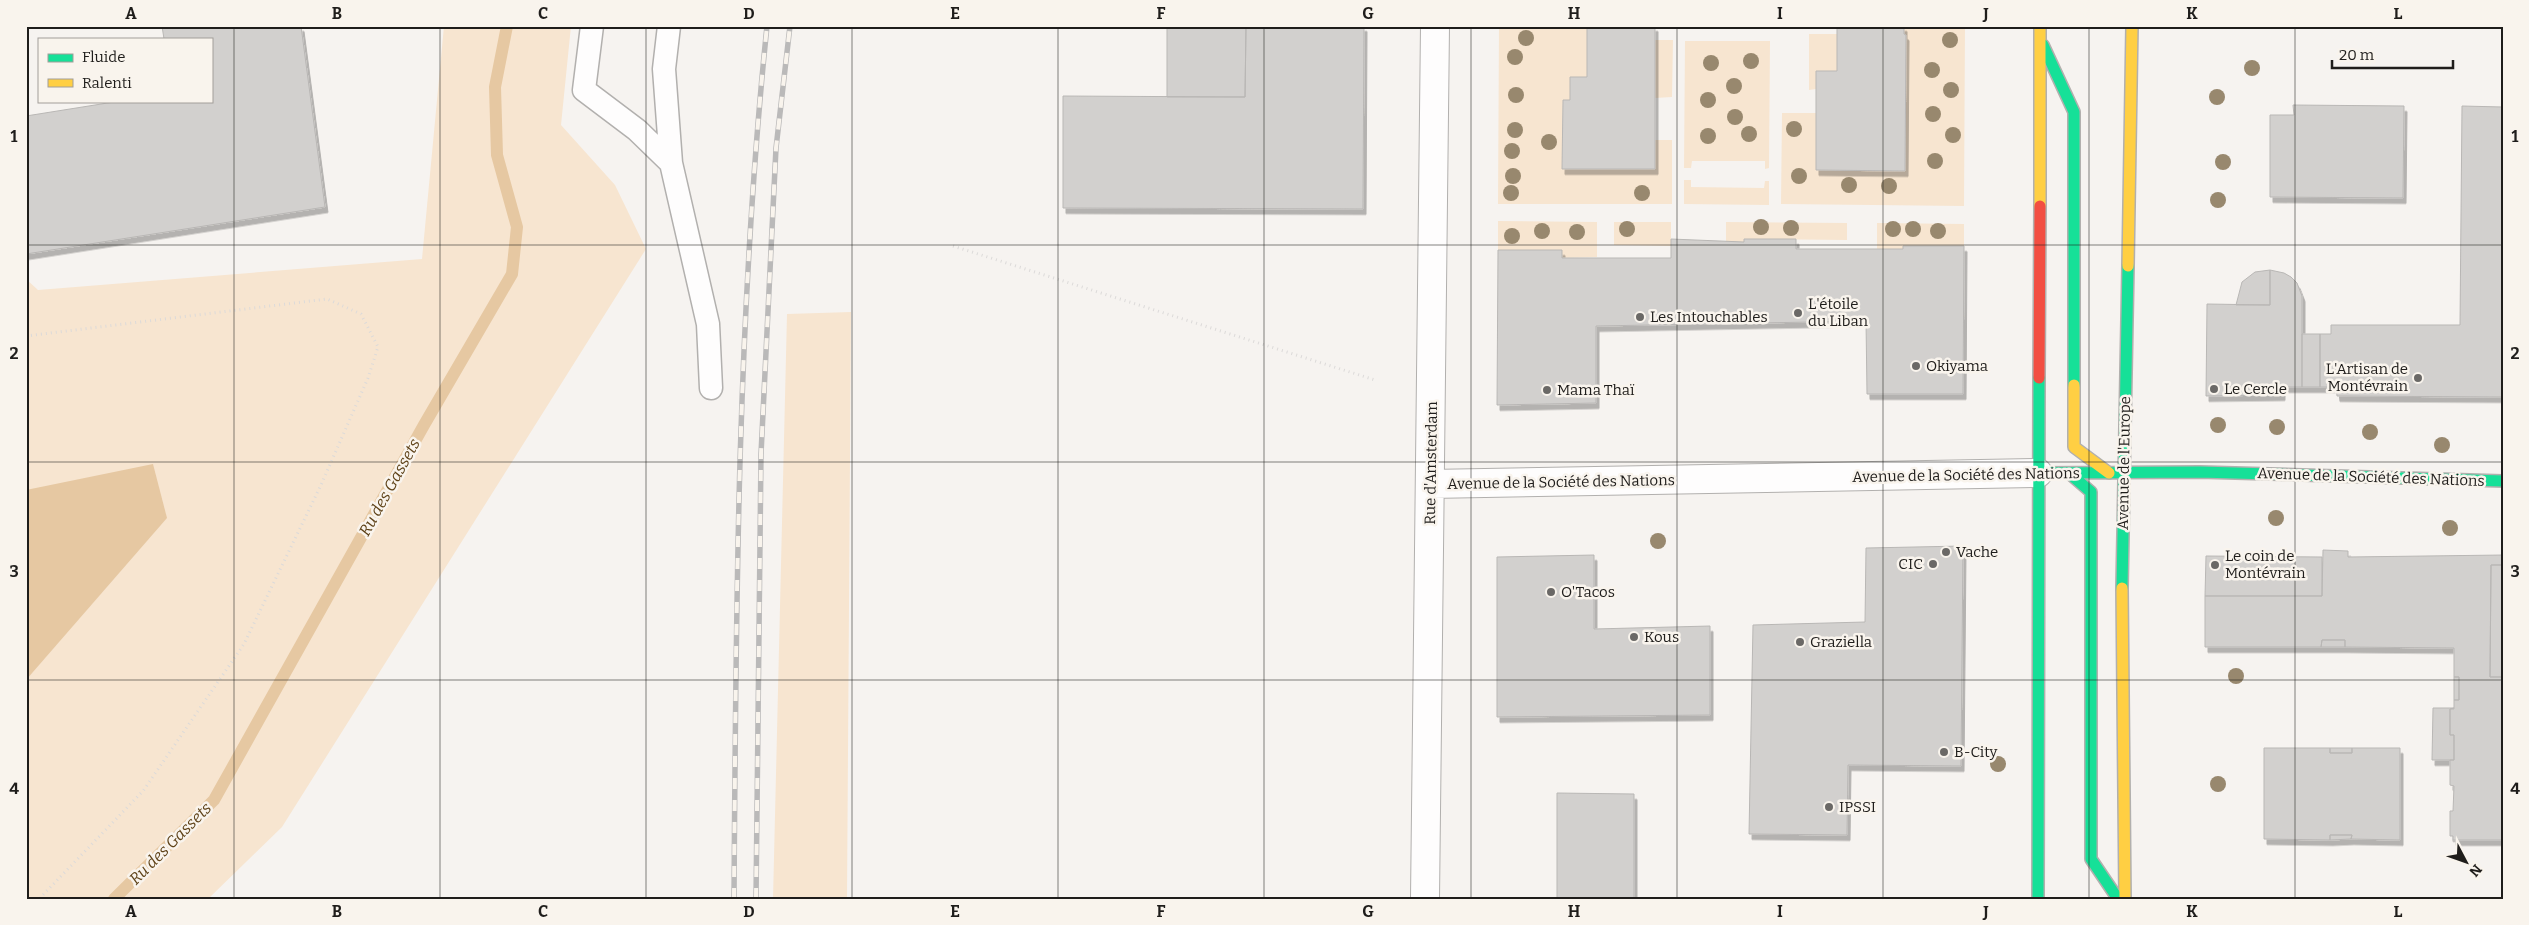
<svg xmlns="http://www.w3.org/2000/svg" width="2529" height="925" font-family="Bitter,serif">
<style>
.green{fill:#f7e5d0}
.water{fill:#e6c8a2}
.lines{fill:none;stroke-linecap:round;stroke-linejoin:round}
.stream{stroke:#e6c8a2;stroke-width:12}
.building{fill:#d2d0ce;stroke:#b9b7b5;filter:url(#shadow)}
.lane-casing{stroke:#b2b0ae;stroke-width:25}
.street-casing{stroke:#b2b0ae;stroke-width:30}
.fast-casing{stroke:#b2b0ae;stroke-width:14}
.slow-casing{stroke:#b2b0ae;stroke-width:14}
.jam-casing{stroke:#b2b0ae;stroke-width:14}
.path{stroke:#dcdad9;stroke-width:3;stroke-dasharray:1 4;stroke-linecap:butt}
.lane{stroke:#fefdfd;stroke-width:22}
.street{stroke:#fefdfd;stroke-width:28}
.fast{stroke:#16e098;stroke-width:11}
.slow{stroke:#ffcf43;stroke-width:11}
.jam{stroke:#f24e42;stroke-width:11}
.rail-casing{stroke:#bab9b9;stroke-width:5.5}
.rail{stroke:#f9f4ed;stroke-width:4;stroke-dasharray:11;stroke-linecap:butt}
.tree{fill:#98886e}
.grid{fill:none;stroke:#1f1d1b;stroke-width:1;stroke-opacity:0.55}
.poi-dot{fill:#6a6866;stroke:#f9f4ed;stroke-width:2}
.labels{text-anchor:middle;stroke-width:5;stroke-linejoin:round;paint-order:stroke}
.poi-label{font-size:15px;fill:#1f1d1b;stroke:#f9f4ed;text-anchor:start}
.street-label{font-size:15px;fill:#1f1d1b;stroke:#f9f4ed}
.water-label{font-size:16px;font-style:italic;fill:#5e4218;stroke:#f9f4ed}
.neatline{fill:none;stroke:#1f1d1b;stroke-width:2}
.grid-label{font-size:16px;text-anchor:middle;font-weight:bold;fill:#1f1d1b}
</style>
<defs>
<filter id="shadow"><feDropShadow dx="3" dy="5.5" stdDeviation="0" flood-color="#0004"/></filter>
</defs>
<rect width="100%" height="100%" fill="#f6f3f0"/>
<path class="green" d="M444 26H571L561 125 615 185 646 249 282 827 208 899H26V279L38 290 422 259Z
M1499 26H1587V77H1570V100H1563L1562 169H1654V140H1672V204H1498Z
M1904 26H1965L1964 206 1781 204 1782 113H1816V170L1905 171Z
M1809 34H1837V71H1817L1816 89 1809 90Z
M1655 40H1673L1672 97 1655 98Z
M1685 41H1770L1769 168 1765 169V161H1692L1691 168H1684Z
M1684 180H1691V187L1764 188 1765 181H1769V205L1684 204Z
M1498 221 1597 222V257L1562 258 1498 250Z
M1614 222H1671V246L1614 245Z
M1726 222 1847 223V240L1745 239 1744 242H1726Z
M1877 223 1964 224V246H1903V249H1877Z
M851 312 847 899H773L787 314Z"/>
<path class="water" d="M153 464 167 518 26 680V490Z"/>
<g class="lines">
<path class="stream" d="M114 899 214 800 424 425 512 274 517 227 497 155 495 87 507 26"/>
</g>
<path class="building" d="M162 26H301L325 207 26 254V116L120 101H211V39H164Z
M1167 26H1246L1245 97H1167Z
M1246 26H1364L1363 209 1063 208V96L1245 97Z
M1587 26H1655V169H1562L1563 100H1570V77H1587Z
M1837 26H1904V34L1906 35 1905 171 1816 170V71H1837Z
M2293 105 2404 106 2403 198 2270 197V115H2294Z
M2462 106 2503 107V397L2337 396 2336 387H2320V334H2331V325H2460Z
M1671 239 1744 242V239H1796V249H1903V246H1964L1963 394H1867L1866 321 1596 326V403L1497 405 1498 250H1562V258H1671Z
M2270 270V305H2236L2242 282 2255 272Z
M2270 270 2284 273 2291 277 2297 283 2302 296V387H2282V395L2206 396 2207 304 2270 305Z
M2302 334H2320V387H2302Z
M1963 546 1961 766 1848 765 1847 835 1749 834 1753 625 1865 622 1866 548Z
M2323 550 2348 551V557L2503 555V565H2491L2490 677H2503V840H2453V836H2450V811H2453L2454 786 2450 785V760H2454V735H2450V709H2454V700H2459V677H2454V648L2345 647V640H2322L2321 647H2205V596H2322Z
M1594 555V629L1710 626V715L1497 717V557Z
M2206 556 2322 557V596H2205Z
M2491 565H2503V677H2490Z
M2322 640H2345V647H2321Z
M2454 677H2459V700H2454Z
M2433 708H2454L2450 709V735H2454V760H2432Z
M2264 748H2330V753H2352V748H2400V840L2351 839 2352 835H2330V840L2264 839Z
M2330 748H2352V753H2330Z
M1557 793 1634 794V899H1557Z
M2330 835H2352L2351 839 2330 840Z"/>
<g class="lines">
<g class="lane-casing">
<path id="lane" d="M592 26 584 90 637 130 671 163 708 324 711 388
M669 26 664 69 671 163"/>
</g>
<g class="street-casing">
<path id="street" d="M1430 484 2038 473
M1425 899 1435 26"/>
</g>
<g class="fast-casing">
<path id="fast" d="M2043 45 2074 112V385
M2038 473 2200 472 2503 481
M2069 473 2091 492V859L2118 899
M2122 588 2128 266
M2038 899 2039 378"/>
</g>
<g class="slow-casing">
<path id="slow" d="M2040 206V26
M2128 266 2132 26
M2074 385V447L2109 473
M2122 588 2125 899"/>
</g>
<g class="jam-casing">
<path id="jam" d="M2039 378 2040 206"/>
</g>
<path class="path" d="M953 246 1375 380
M26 336 327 299 361 314 378 347 368 378 321 485 244 644 143 791 39 899"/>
<use href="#lane" class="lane"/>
<use href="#street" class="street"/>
<use href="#fast" class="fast"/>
<use href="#slow" class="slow"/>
<use href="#jam" class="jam"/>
<g class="rail-casing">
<path id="rail" d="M734 899C736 607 737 316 767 26
M756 899 761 454 776 148 790 26"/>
</g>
<use href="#rail" class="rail"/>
</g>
<g class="tree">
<circle cx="1526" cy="38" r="8"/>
<circle cx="1950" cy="40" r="8"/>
<circle cx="1515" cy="57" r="8"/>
<circle cx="1751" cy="61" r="8"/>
<circle cx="1711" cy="63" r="8"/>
<circle cx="2252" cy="68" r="8"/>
<circle cx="1932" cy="70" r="8"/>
<circle cx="1734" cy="86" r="8"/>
<circle cx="1951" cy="90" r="8"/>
<circle cx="1516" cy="95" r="8"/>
<circle cx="2217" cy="97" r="8"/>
<circle cx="1708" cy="100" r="8"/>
<circle cx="1933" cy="114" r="8"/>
<circle cx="1735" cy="117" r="8"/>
<circle cx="1794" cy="129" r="8"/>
<circle cx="1515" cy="130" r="8"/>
<circle cx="1749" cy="134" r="8"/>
<circle cx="1953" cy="135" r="8"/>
<circle cx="1708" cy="136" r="8"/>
<circle cx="1549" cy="142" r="8"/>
<circle cx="1512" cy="151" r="8"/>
<circle cx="1935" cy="161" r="8"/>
<circle cx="2223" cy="162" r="8"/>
<circle cx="1513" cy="176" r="8"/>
<circle cx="1799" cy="176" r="8"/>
<circle cx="1849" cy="185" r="8"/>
<circle cx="1889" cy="186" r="8"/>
<circle cx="1511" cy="193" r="8"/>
<circle cx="1642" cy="193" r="8"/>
<circle cx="2218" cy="200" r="8"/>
<circle cx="1761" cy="227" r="8"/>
<circle cx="1791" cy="228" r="8"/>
<circle cx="1627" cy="229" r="8"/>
<circle cx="1893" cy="229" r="8"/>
<circle cx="1913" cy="229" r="8"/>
<circle cx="1542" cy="231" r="8"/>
<circle cx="1938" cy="231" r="8"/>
<circle cx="1577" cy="232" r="8"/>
<circle cx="1512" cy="236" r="8"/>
<circle cx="2218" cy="425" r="8"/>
<circle cx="2277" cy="427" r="8"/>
<circle cx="2370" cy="432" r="8"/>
<circle cx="2442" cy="445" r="8"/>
<circle cx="2276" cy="518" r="8"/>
<circle cx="2450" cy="528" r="8"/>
<circle cx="1658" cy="541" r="8"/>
<circle cx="2236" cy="676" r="8"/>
<circle cx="1998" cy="764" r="8"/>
<circle cx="2218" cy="784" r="8"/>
</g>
<path class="grid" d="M234 26V899M440 26V899M646 26V899M852 26V899M1058 26V899M1264 26V899M1471 26V899M1677 26V899M1883 26V899M2089 26V899M2295 26V899M26 245H2503M26 462H2503M26 680H2503"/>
<g class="poi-dot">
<circle cx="1798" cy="313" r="5"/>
<circle cx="1640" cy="317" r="5"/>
<circle cx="1916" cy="366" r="5"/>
<circle cx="2418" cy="378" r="5"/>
<circle cx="2214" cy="389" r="5"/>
<circle cx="1547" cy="390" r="5"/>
<circle cx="1946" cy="552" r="5"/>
<circle cx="1933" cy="564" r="5"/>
<circle cx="2215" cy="565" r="5"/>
<circle cx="1551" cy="592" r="5"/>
<circle cx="1634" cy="637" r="5"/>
<circle cx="1800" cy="642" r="5"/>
<circle cx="1944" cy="752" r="5"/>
<circle cx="1829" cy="807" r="5"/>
</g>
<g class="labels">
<g class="poi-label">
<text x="1808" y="309">L'étoile<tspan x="1808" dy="17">du Liban</tspan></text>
<text x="1650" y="322">Les Intouchables</text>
<text x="1926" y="371">Okiyama</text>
<text x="2408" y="374" text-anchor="end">L'Artisan de<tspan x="2408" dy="17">Montévrain</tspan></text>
<text x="2224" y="394">Le Cercle</text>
<text x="1557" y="395">Mama Thaï</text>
<text x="1956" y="557">Vache</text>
<text x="2225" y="561">Le coin de<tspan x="2225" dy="17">Montévrain</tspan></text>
<text x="1923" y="569" text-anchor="end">CIC</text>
<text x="1561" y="597">O'Tacos</text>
<text x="1644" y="642">Kous</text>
<text x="1810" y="647">Graziella</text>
<text x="1954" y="757">B-City</text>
<text x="1839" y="812">IPSSI</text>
</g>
<g class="street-label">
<text transform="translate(1431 463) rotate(-89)" y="5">Rue d'Amsterdam</text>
<text transform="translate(2124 463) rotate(-89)" y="5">Avenue de l'Europe</text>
<text transform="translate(1966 475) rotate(-1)" y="5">Avenue de la Société des Nations</text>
<text transform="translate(2371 477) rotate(2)" y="5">Avenue de la Société des Nations</text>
<text transform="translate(1561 482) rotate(-1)" y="5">Avenue de la Société des Nations</text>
</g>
<g class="water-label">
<text transform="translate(389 487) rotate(-61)" y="6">Ru des Gassets</text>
<text transform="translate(170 843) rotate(-45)" y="6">Ru des Gassets</text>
</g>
</g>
<rect width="2529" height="925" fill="none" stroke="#f9f4ed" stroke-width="55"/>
<rect x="38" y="38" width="175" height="65" fill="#f9f4ed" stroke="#a29e99"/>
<rect x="48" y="54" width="25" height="8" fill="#16e098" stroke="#a29e99"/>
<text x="82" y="62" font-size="15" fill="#1f1d1b">Fluide</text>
<rect x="48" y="79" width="25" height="8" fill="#ffcf43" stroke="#a29e99"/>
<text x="82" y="88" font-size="15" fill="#1f1d1b">Ralenti</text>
<g transform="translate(2466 862) rotate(131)" stroke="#f9f4ed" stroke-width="4" paint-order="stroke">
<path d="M0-4L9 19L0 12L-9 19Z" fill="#1f1d1b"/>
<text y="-8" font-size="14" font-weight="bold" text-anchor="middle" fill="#1f1d1b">N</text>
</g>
<path d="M2332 60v8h121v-8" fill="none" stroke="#1f1d1b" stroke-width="2.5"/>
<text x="2339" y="60" font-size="15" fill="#1f1d1b" stroke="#f9f4ed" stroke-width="4" paint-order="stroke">20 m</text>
<rect x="28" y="28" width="2474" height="870" class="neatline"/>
<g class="grid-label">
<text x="131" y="19">A</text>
<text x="337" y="19">B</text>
<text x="543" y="19">C</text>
<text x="749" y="19">D</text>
<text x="955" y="19">E</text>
<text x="1161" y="19">F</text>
<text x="1368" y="19">G</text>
<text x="1574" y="19">H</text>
<text x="1780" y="19">I</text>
<text x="1986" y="19">J</text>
<text x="2192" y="19">K</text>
<text x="2398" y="19">L</text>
<text x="14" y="142">1</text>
<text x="2515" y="142">1</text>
<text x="14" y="359">2</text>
<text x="2515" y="359">2</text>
<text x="14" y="577">3</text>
<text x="2515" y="577">3</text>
<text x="14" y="794">4</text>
<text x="2515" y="794">4</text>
<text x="131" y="917">A</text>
<text x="337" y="917">B</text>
<text x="543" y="917">C</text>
<text x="749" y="917">D</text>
<text x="955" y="917">E</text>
<text x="1161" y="917">F</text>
<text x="1368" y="917">G</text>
<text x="1574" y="917">H</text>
<text x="1780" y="917">I</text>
<text x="1986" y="917">J</text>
<text x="2192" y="917">K</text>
<text x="2398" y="917">L</text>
</g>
</svg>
